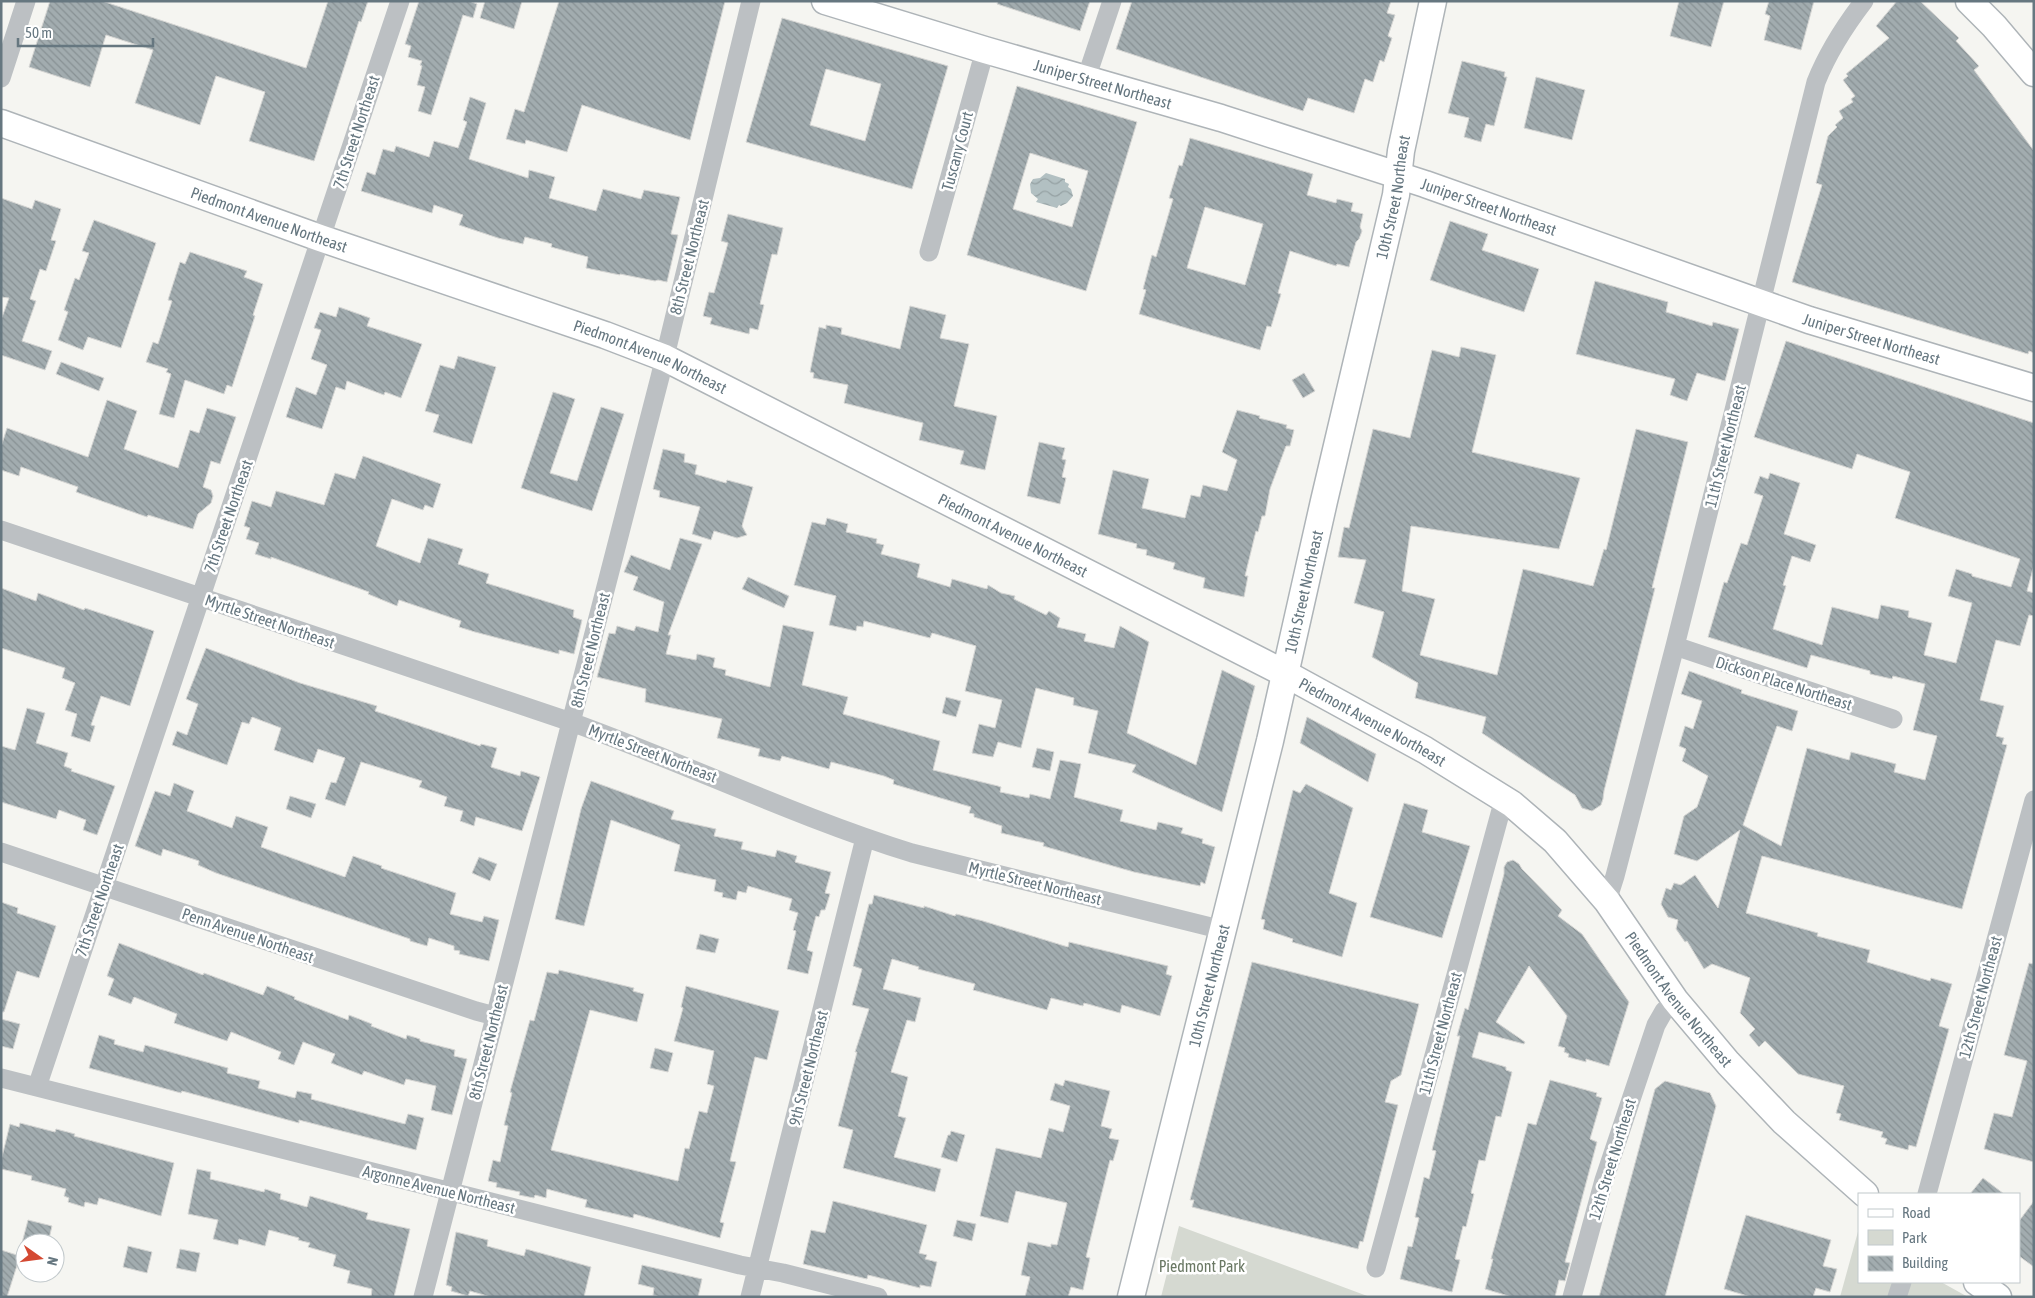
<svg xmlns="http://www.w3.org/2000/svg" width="2035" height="1298" font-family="'Asap Condensed',sans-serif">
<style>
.green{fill:#d5d9d1}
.water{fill:url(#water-waves)}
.building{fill:url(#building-back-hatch);stroke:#d6d6d4;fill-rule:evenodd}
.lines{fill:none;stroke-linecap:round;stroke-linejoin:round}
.secondary-casing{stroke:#aeb4b8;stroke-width:29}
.street{stroke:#bcc0c3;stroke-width:19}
.secondary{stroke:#fff;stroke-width:26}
.labels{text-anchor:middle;stroke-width:5;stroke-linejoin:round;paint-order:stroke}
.street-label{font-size:16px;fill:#667780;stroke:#fff}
.park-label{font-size:16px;fill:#6a7864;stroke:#fff}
</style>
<defs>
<pattern id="water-waves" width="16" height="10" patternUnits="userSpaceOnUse" patternTransform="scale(1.25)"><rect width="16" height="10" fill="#b2c0c2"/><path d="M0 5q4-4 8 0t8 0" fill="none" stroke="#95a1a3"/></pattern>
<pattern id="building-back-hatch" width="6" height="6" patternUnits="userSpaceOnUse" patternTransform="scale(1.25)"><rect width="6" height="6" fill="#a2acaf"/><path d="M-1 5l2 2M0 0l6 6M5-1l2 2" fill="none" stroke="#889194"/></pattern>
</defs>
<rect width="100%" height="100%" fill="#f5f5f1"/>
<path class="green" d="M1179 1226 1370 1297H1161Z
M1859 1228V1282H1941L1968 1297H1840Z"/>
<path class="water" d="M1046 173 1065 179V182L1069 184 1068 187 1071 189 1073 196 1067 203 1061 206 1059 205 1057 208 1036 202 1038 199 1031 193 1030 184 1033 179 1040 178Z"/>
<path class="building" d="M50 1H102L306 68 328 1H368L361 22 359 21 314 161 249 141 265 92 216 76 200 125 135 103 153 50 106 35 90 87 29 67Z
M419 1H469L477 4 473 18 463 15 431 115 418 111 425 87 417 85 422 66 420 65 422 61 408 57 411 46 405 44Z
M485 1H522L514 29 480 18Z
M559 1H725L690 140 582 105 567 152 526 140 525 144 506 139 515 109 524 112Z
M998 1H1090L1080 31 997 4Z
M1132 1H1391L1387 13 1395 15 1388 36 1392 38 1384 62 1380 60 1373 82 1365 79 1354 113 1308 98 1303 111 1116 49Z
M1679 1H1724L1711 47 1670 36Z
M1769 1H1814L1801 50 1764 40 1770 16 1765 14Z
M1897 1H1920L1959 38 1956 41 1979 66 1974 70 2034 151V353L2029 351 2028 354 1792 282 1822 185 1816 183 1828 136 1837 127 1835 125 1843 118 1839 111 1853 102 1851 99 1855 96 1843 80 1848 76 1846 74 1889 38 1876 26Z
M782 18 948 66 912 189 746 142ZM826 69 881 84 865 141 810 125Z
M1462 61 1505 72 1504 77H1507L1494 126 1486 124 1481 142 1464 137 1469 118 1448 113Z
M1536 77 1585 90 1572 140 1524 128Z
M1017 86 1137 122 1086 291 967 255ZM1030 153 1088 171 1072 227 1013 209Z
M470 97 486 103 469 159 528 178 529 170 555 177 549 198 596 211 603 189 641 199 644 190 680 197 671 234 678 235 667 282 658 280 655 281 620 274V275L586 268 588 257 551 247 552 244 525 237 523 244 498 238 459 225 463 215 434 205 432 213 361 191 367 172 375 175 383 149 394 152 396 146 429 157 434 141 458 148 467 122 463 120Z
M1190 138 1313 174 1307 195 1336 203 1337 199 1353 203 1351 211 1363 214 1360 227 1362 231 1359 239 1356 242 1349 267 1337 264 1336 266 1290 251 1278 293 1281 294 1271 327 1267 326 1260 350 1139 314 1146 290 1143 289 1152 255 1156 257 1173 199 1169 198 1179 165 1182 166ZM1205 207 1263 224 1245 285 1187 268Z
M1 198 32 209 35 200 61 209 51 240 56 241 46 271 40 269 30 299 36 301 22 341 52 351 45 370 1 355V320L9 298 1 297Z
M728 214 783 228 777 255 772 254 764 287 760 304 764 305 758 330 750 328 749 334 710 324 712 318 703 316 709 292 714 293 728 243 721 241Z
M94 220 156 243 121 348 88 337 83 350 58 340 68 312 64 310 75 278 79 280 89 253 82 251Z
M1450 221 1488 234 1482 250 1539 269 1524 312 1430 280Z
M190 252 247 271 244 277 263 284 253 315 255 316 232 387 227 385 224 394 185 380 174 418 159 414 171 374 166 372 168 369 146 362 153 342 158 344 172 301 168 300 180 262 185 264Z
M1595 281 1668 302 1666 312 1712 326 1713 322 1739 329 1725 381 1697 373 1687 401 1670 395 1675 379 1576 354Z
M910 306 946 315 940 338 969 344 954 406 997 416 985 470 960 464 964 451 919 440 923 423 844 403 848 385 813 378 814 373 810 372 819 327 826 329V325L842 328 841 334 900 349Z
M339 307 370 318 367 326 422 344 401 398 385 392 384 395 347 381 345 390 336 387 322 429 286 417 296 387 316 395 327 365 311 359 321 330 314 328 320 312 336 317Z
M1786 341 2034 423V565L2027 591 2034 593V616L2029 615 2020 646 1996 640 1980 700 2004 706 1996 736 2004 738 2002 744 2007 745 1962 909 1762 856 1746 913 1818 933 1817 936 1870 950 1867 962 1930 981 1931 978 1952 984 1939 1026 1949 1029 1916 1147 1909 1145 1908 1150 1885 1144 1887 1139 1881 1137 1883 1132 1839 1120 1841 1114 1836 1113 1844 1086 1798 1074 1765 1041 1759 1047 1749 1035 1755 1029 1740 1013 1750 978 1712 964 1704 969 1687 941 1685 942 1676 929 1678 920 1668 917 1661 904 1666 888 1671 890 1674 883 1681 885 1695 875 1718 908 1740 830 1697 861 1674 854 1684 816 1697 807 1708 776 1682 761 1686 749 1679 746 1685 726 1693 729 1702 701 1681 694 1689 671 1742 690 1741 693 1798 711 1792 731 1777 726 1743 825 1781 846 1807 748 1849 760 1851 752 1896 764 1894 772 1925 780 1937 736 1913 730 1925 684 1893 676 1892 679 1870 674V671L1811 655 1807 668 1708 637 1724 582 1727 583 1741 543 1747 545 1763 496 1754 493 1760 476 1768 479 1770 473 1800 483 1784 534 1816 545 1810 562 1792 556 1783 585 1786 586 1773 629 1822 645 1832 607 1878 619 1881 605 1909 611 1908 617 1932 623 1924 655 1956 663 1972 603 1948 596 1956 569 1972 574V576L2011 587 2020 559 1895 518 1910 472 1857 454 1852 469 1754 437Z
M1461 347 1496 355 1472 452 1580 478 1559 549 1411 526 1402 591 1435 599 1420 655 1497 675 1523 569 1593 586 1604 549 1606 550 1636 429 1688 442 1652 588H1655L1604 791 1603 799 1601 805 1592 811 1582 808 1575 795 1482 733 1486 717 1415 698 1418 683 1372 657 1384 612 1354 603 1366 560 1338 557 1344 527 1349 528 1373 429 1410 438 1432 350 1459 357Z
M458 356 496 367 472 444 433 432 439 415 425 411 440 365 454 369Z
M61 362 104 378 99 391 56 374Z
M1304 373 1315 391 1303 398 1292 380Z
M553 392 575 399 550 473 577 481 601 407 624 414 592 511 521 488Z
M107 400 137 411 124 449 178 468 190 430 199 433 207 408 236 417 220 464 211 461 203 487 211 490 213 496 211 503 198 514 193 529 148 515 147 517 76 492 78 487 21 467 19 476 1 470V447L7 428 88 457Z
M1237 410 1260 416 1259 418 1287 425 1286 428 1294 430 1290 446H1286L1270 489 1265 516H1262L1258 532 1256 531 1245 576H1248L1244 597 1203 588 1205 578 1173 569 1175 563 1146 555 1147 550 1136 548 1137 544 1098 534 1113 470 1149 479 1142 508 1185 518 1191 495 1200 497 1203 485 1227 491 1237 460 1222 452Z
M1039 442 1065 448 1062 459 1066 460 1062 477 1066 478 1060 504 1027 496Z
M663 449 685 454 684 462 697 465 695 474 726 483 727 480 753 487 742 526 747 535 737 538 714 531 711 540 692 534 700 507 659 497 660 491 653 489Z
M363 456 441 484 433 508 425 505 423 510 392 499 376 546 420 563 428 538 463 549 458 564 489 574 486 583 574 610 573 617 582 620 574 654 559 650V654L475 632 459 627 461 621 399 600 397 606 368 594 369 592 271 557V559L255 554 259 543 246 539 250 528 244 526 252 501 271 507 276 491 324 505 335 473 355 479Z
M827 518 848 524 846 532 877 539 876 543 884 545 881 554 920 564 917 577 950 587 952 579 987 589 988 585 1001 593 1015 596 1014 599 1046 615 1049 611 1060 618 1057 627 1086 634 1084 641 1114 648 1120 626 1149 642 1127 733 1196 765 1222 670 1255 686 1222 812 1132 772 1136 765 1088 753 1098 711 1073 705 1074 698 1036 688 1021 748 998 742 993 757 972 753 979 724 995 728 1002 700 965 691 976 646 932 633 930 638 864 621 863 627 857 626 856 631 829 625 836 596 794 585 812 522 825 525Z
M680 538 702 544 668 635H671L666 654 696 660 697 654 715 658 713 667 726 670 725 675 770 687 783 625 814 632 802 685 848 697 843 714 940 741 933 770 998 786 1001 787 1000 792 1029 798 1030 794 1050 799 1060 760 1081 764 1074 797 1123 810 1120 821 1156 830 1158 822 1183 828 1181 833 1203 839 1202 843 1215 847 1205 884 1201 882 1200 886 1134 872 1043 846 1044 843 1001 833 1002 826 974 817V814L969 813 971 807 893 784 894 780 884 776 831 762 829 769 782 756 780 761 758 756 760 749 717 738 722 719 645 702 646 689 597 677 609 633 615 634 617 626 634 631 636 626 658 632 664 602 633 590 638 577 624 572 631 555 670 570Z
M748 577 789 596 784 608 742 589Z
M1 588 36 601 38 593 84 610 85 608 154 631 130 706 101 696 91 725 95 726 90 742 71 736 77 714 65 710 75 683 62 678 65 668 1 648Z
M206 648 300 683 377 706 375 711 480 746 481 744 497 748 491 767 520 776 521 771 540 777 522 831 476 817 474 826 460 821 463 811 444 806 447 797 419 787 422 781 361 762 345 806 325 799 331 782 336 783 345 758 318 749 313 763 274 750 281 728 252 717 249 724 242 722 227 765 172 745 177 731 187 735 198 704 186 699Z
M946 697 961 701 956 717 942 713Z
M27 708 45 713 36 743 68 753 64 766 72 769 71 771 115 786 97 835 83 830 86 820 59 810 56 819 1 802V746L15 750Z
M1307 717 1376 754 1368 782 1300 743Z
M1037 748 1054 752 1050 771 1032 767Z
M591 781 674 811 671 819 716 829 714 836 743 842 741 849 775 857 777 850 797 856 795 862 831 872 825 893 830 894 825 910H821L819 917 816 916 807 950 813 952 808 974 787 969 796 931 793 930 798 913 789 910 792 899 748 886 746 893 738 891 736 900 722 897 723 893 714 891 716 880 674 871 680 845 611 820 584 926 555 919 581 809Z
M174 783 194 791 187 811 232 828 236 816 268 827 261 847 345 877 353 856 382 866 381 868 456 893 450 914 482 922 484 916 499 920 489 961 459 954 460 951 454 950V946L429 938 427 946 410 941V939L216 873 198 865 199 861 163 849 161 856 135 846 155 791 170 796Z
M1306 784 1353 808 1329 893 1357 903 1342 957 1292 942 1293 939 1263 929 1265 920 1261 919 1293 790 1300 793Z
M290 796 316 804 311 818 286 809Z
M1404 803 1428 810 1422 832 1470 846 1442 938 1370 917Z
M479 857 497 864 490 881 472 873Z
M1513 860 1519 864 1522 869 1562 910 1558 916 1582 934 1629 1002 1609 1066 1586 1059V1062L1568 1057 1569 1054 1564 1052 1565 1048 1558 1046 1567 1016 1529 966 1496 1022 1525 1042 1524 1044 1479 1032 1472 1057 1506 1067V1070L1512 1072 1501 1117 1496 1116 1485 1161 1479 1160 1471 1193 1474 1194 1466 1227 1463 1226 1455 1259 1460 1260 1452 1292 1400 1279 1408 1246 1412 1247 1419 1218 1415 1217 1424 1177 1429 1179 1436 1151 1432 1150 1460 1036H1457L1465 1008 1468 1010 1504 874V867L1507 862Z
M874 895 924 908V906L955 916 956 914 983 921 1068 947 1069 942 1168 966 1166 974 1172 976 1160 1016 1122 1005 1120 1013 1084 1003 1083 1006 1051 998 1047 1010 973 990 975 984 918 969 919 967 892 959 883 989 921 998 915 1022 907 1020 891 1072 908 1077 898 1116 906 1118 894 1157 941 1169 935 1192 843 1168 853 1130 838 1126 857 1052H855L869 1009 852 1005 862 969 853 966 869 904H872Z
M1 902 18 908 17 913 56 926 39 978 17 971 4 1012H1Z
M700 934 719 939 715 953 696 949Z
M119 943 203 975 204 973 263 995 267 986 295 997 294 999 348 1020 349 1015 372 1024 371 1026 406 1039 407 1035 420 1039V1041L455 1050 454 1056 467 1059 452 1115 431 1110 436 1086 406 1079 404 1085 364 1071 362 1075 331 1063 335 1054 303 1042 294 1065 278 1059 281 1052 231 1032 227 1041 174 1023 177 1014 134 997 131 1004 108 995 114 979 107 976Z
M1252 962 1419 1004 1401 1075 1391 1081 1385 1102 1398 1105 1363 1242 1360 1241 1358 1249 1192 1207 1194 1200H1190Z
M2029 963 2034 964V1162L1984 1149 1994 1113 2012 1117 2027 1061 2004 1055Z
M559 970 634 988 633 991 644 994 637 1022 590 1010 551 1150 678 1181 685 1148 689 1149 699 1111 707 1113 714 1086 707 1084 714 1051 674 1041 683 1008 681 1007 686 986 779 1011 767 1060 755 1057 730 1161 736 1162 720 1222 724 1223 720 1238 634 1214 633 1218 585 1207 587 1200 547 1189 546 1198 535 1195 534 1198 519 1195 520 1192 496 1187 497 1183 488 1181 493 1160 500 1162 508 1126 504 1125 512 1093 510 1092 530 1020 534 1021 547 972 558 974Z
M1 1019 20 1024 13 1049 1 1046Z
M99 1035 115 1040 114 1044 143 1052 145 1045 228 1068 227 1073 260 1081 258 1088 295 1098 297 1091 312 1094 311 1099 405 1124 408 1114 424 1118 416 1150 299 1120V1123L182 1091 181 1093 89 1068Z
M655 1048 673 1053 668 1072 650 1068Z
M1065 1080 1110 1091 1101 1126 1112 1129 1109 1138 1119 1140 1113 1161 1110 1160 1099 1204 1086 1257 1090 1258 1083 1290 1071 1287 1068 1297H1025L1030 1277 1021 1275 1028 1242 1051 1247V1244L1057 1245 1067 1203 1016 1191 1008 1223 980 1216 996 1148 1041 1158 1049 1128 1063 1132 1070 1106 1050 1100 1055 1083 1063 1086Z
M1550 1080 1597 1093 1596 1096 1602 1098 1590 1139 1597 1142 1565 1262 1570 1263 1565 1281 1559 1280 1555 1297H1512L1485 1289 1493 1259H1491L1528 1123 1536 1125Z
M1665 1081 1710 1093 1716 1106 1665 1297H1599L1655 1089Z
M20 1123 55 1132 56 1129 75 1134 74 1136 174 1163 161 1216 99 1198 97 1205 85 1202 84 1207 68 1202 69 1198 64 1196 66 1189 31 1180 32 1176 1 1169V1161L10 1124 19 1127Z
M951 1131 965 1135 957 1162 941 1157 948 1135H950Z
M197 1169 211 1172 210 1179 264 1192 265 1189 281 1194 280 1199 307 1207 310 1196 368 1213 366 1219 410 1229 394 1297H371L372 1289 347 1283 350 1271 333 1266 336 1255 308 1247 310 1243 298 1240 299 1238 269 1230 265 1246 239 1239 238 1245 213 1239 218 1220 188 1214Z
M1983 1178 2004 1194H1970Z
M833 1201 927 1225 919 1253 927 1255 925 1259 937 1262 931 1287 920 1285V1288L868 1275 867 1279 803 1264 811 1230 825 1233Z
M2034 1201V1267L2019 1256V1221Z
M1746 1215 1831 1240 1823 1266 1837 1269 1830 1292 1816 1288 1813 1297H1751L1724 1289Z
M28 1220 52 1226 48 1243H22Z
M957 1220 976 1224 972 1241 953 1236Z
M456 1232 488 1240 487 1246 524 1256 526 1249 591 1267 584 1297H491L470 1291 468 1296 451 1291 452 1287 446 1285Z
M128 1246 152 1252 147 1273 123 1267Z
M180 1249 200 1253 196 1272 176 1268Z
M1 1250 20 1256 7 1297H1Z
M642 1265 702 1279 698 1297H661L653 1295 654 1288 638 1284Z"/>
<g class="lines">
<g class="secondary-casing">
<g id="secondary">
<path id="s1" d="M825 1 985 50 1221 118 1425 184 1809 320 2034 388"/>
<path d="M1969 1 1994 26 2034 73"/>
<path id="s2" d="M1 123 320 238 605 335 665 358 1286 674 1425 750 1512 804 1555 841 1607 901 1675 1000 1728 1063 1784 1122 1865 1194"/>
<path d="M1977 1282 1998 1297"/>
<path id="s3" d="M1131 1297 1270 741 1324 501 1396 195 1401 151 1433 1"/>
</g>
</g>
<path class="street" d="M1 78 26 1
M1086 79 1112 1
M929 252 985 50
M1 530 571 722C685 763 796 817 912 853L1223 930
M1675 646 1893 719
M1 852 476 1011 495 1016
M1607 901 1615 876 1675 646 1816 82C1828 52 1844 27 1864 1
M1 1078 740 1265 783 1273 878 1297
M37 1087 400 1
M1927 1194 2034 800
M1376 1268 1504 799
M423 1297 660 377 751 1
M750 1297 865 838
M1572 1297 1604 1180 1656 1025 1664 1011 1675 1000
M1897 1297 1902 1282"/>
<use href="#secondary" class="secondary"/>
</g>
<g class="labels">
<g class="street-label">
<text dy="6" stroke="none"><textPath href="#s1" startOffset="290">Juniper Street Northeast</textPath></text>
<text transform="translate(356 132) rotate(-72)" y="6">7th Street Northeast</text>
<text transform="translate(957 151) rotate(-75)" y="6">Tuscany Court</text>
<text dy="6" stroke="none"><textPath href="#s3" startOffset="1131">10th Street Northeast</textPath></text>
<text dy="6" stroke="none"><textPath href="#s1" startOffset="695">Juniper Street Northeast</textPath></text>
<text dy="6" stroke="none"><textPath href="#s2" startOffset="285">Piedmont Avenue Northeast</textPath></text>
<text transform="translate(689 257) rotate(-76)" y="6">8th Street Northeast</text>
<text dy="6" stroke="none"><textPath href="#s1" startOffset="1100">Juniper Street Northeast</textPath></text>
<text dy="6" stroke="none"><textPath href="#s2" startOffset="690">Piedmont Avenue Northeast</textPath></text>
<text transform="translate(1725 446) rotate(-76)" y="6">11th Street Northeast</text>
<text transform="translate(228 516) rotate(-71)" y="6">7th Street Northeast</text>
<text dy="6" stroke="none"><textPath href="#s2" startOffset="1095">Piedmont Avenue Northeast</textPath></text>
<text dy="6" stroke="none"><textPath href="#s3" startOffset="726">10th Street Northeast</textPath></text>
<text transform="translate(270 621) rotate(19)" y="6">Myrtle Street Northeast</text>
<text transform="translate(590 650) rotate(-76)" y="6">8th Street Northeast</text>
<text transform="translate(1784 683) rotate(18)" y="6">Dickson Place Northeast</text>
<text dy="6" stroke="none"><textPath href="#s2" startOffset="1500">Piedmont Avenue Northeast</textPath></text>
<text transform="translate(653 753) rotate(21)" y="6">Myrtle Street Northeast</text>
<text transform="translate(1035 883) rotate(14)" y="6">Myrtle Street Northeast</text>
<text transform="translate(99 900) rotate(-71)" y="6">7th Street Northeast</text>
<text transform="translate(248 935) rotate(19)" y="6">Penn Avenue Northeast</text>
<text dy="6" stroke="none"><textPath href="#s3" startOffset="321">10th Street Northeast</textPath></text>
<text transform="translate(1980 997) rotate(-75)" y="6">12th Street Northeast</text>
<text dy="6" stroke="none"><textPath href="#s2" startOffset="1920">Piedmont Avenue Northeast</textPath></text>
<text transform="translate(1440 1033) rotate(-75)" y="6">11th Street Northeast</text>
<text transform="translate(488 1042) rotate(-76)" y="6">8th Street Northeast</text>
<text transform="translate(808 1068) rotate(-76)" y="6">9th Street Northeast</text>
<text transform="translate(1612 1159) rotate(-73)" y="6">12th Street Northeast</text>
<text transform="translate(439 1189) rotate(14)" y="6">Argonne Avenue Northeast</text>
</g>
<g class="park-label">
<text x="1202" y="1272">Piedmont Park</text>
</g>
</g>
<rect width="2035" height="1298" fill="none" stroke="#667780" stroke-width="5"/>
<rect x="1858" y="1193" width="162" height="90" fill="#ffffff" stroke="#c2c9cc"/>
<rect x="1868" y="1209" width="25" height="8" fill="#ffffff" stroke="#c2c9cc"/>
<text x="1902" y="1218" font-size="15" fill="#667780">Road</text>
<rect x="1868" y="1230" width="25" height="15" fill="#d5d9d1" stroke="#c2c9cc"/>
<text x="1902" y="1243" font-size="15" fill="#667780">Park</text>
<rect x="1868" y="1256" width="25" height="15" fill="url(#building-back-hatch)" stroke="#c2c9cc"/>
<text x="1902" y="1268" font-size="15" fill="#667780">Building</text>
<g transform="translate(40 1258) rotate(104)"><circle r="24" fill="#ffffff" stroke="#c2c9cc"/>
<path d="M0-4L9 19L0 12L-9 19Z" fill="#d44932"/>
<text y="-8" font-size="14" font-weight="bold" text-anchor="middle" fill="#667780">N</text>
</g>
<path d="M18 38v8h135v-8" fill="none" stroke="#667780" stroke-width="2.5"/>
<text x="25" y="38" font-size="15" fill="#667780" stroke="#ffffff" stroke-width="4" paint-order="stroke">50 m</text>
</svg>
